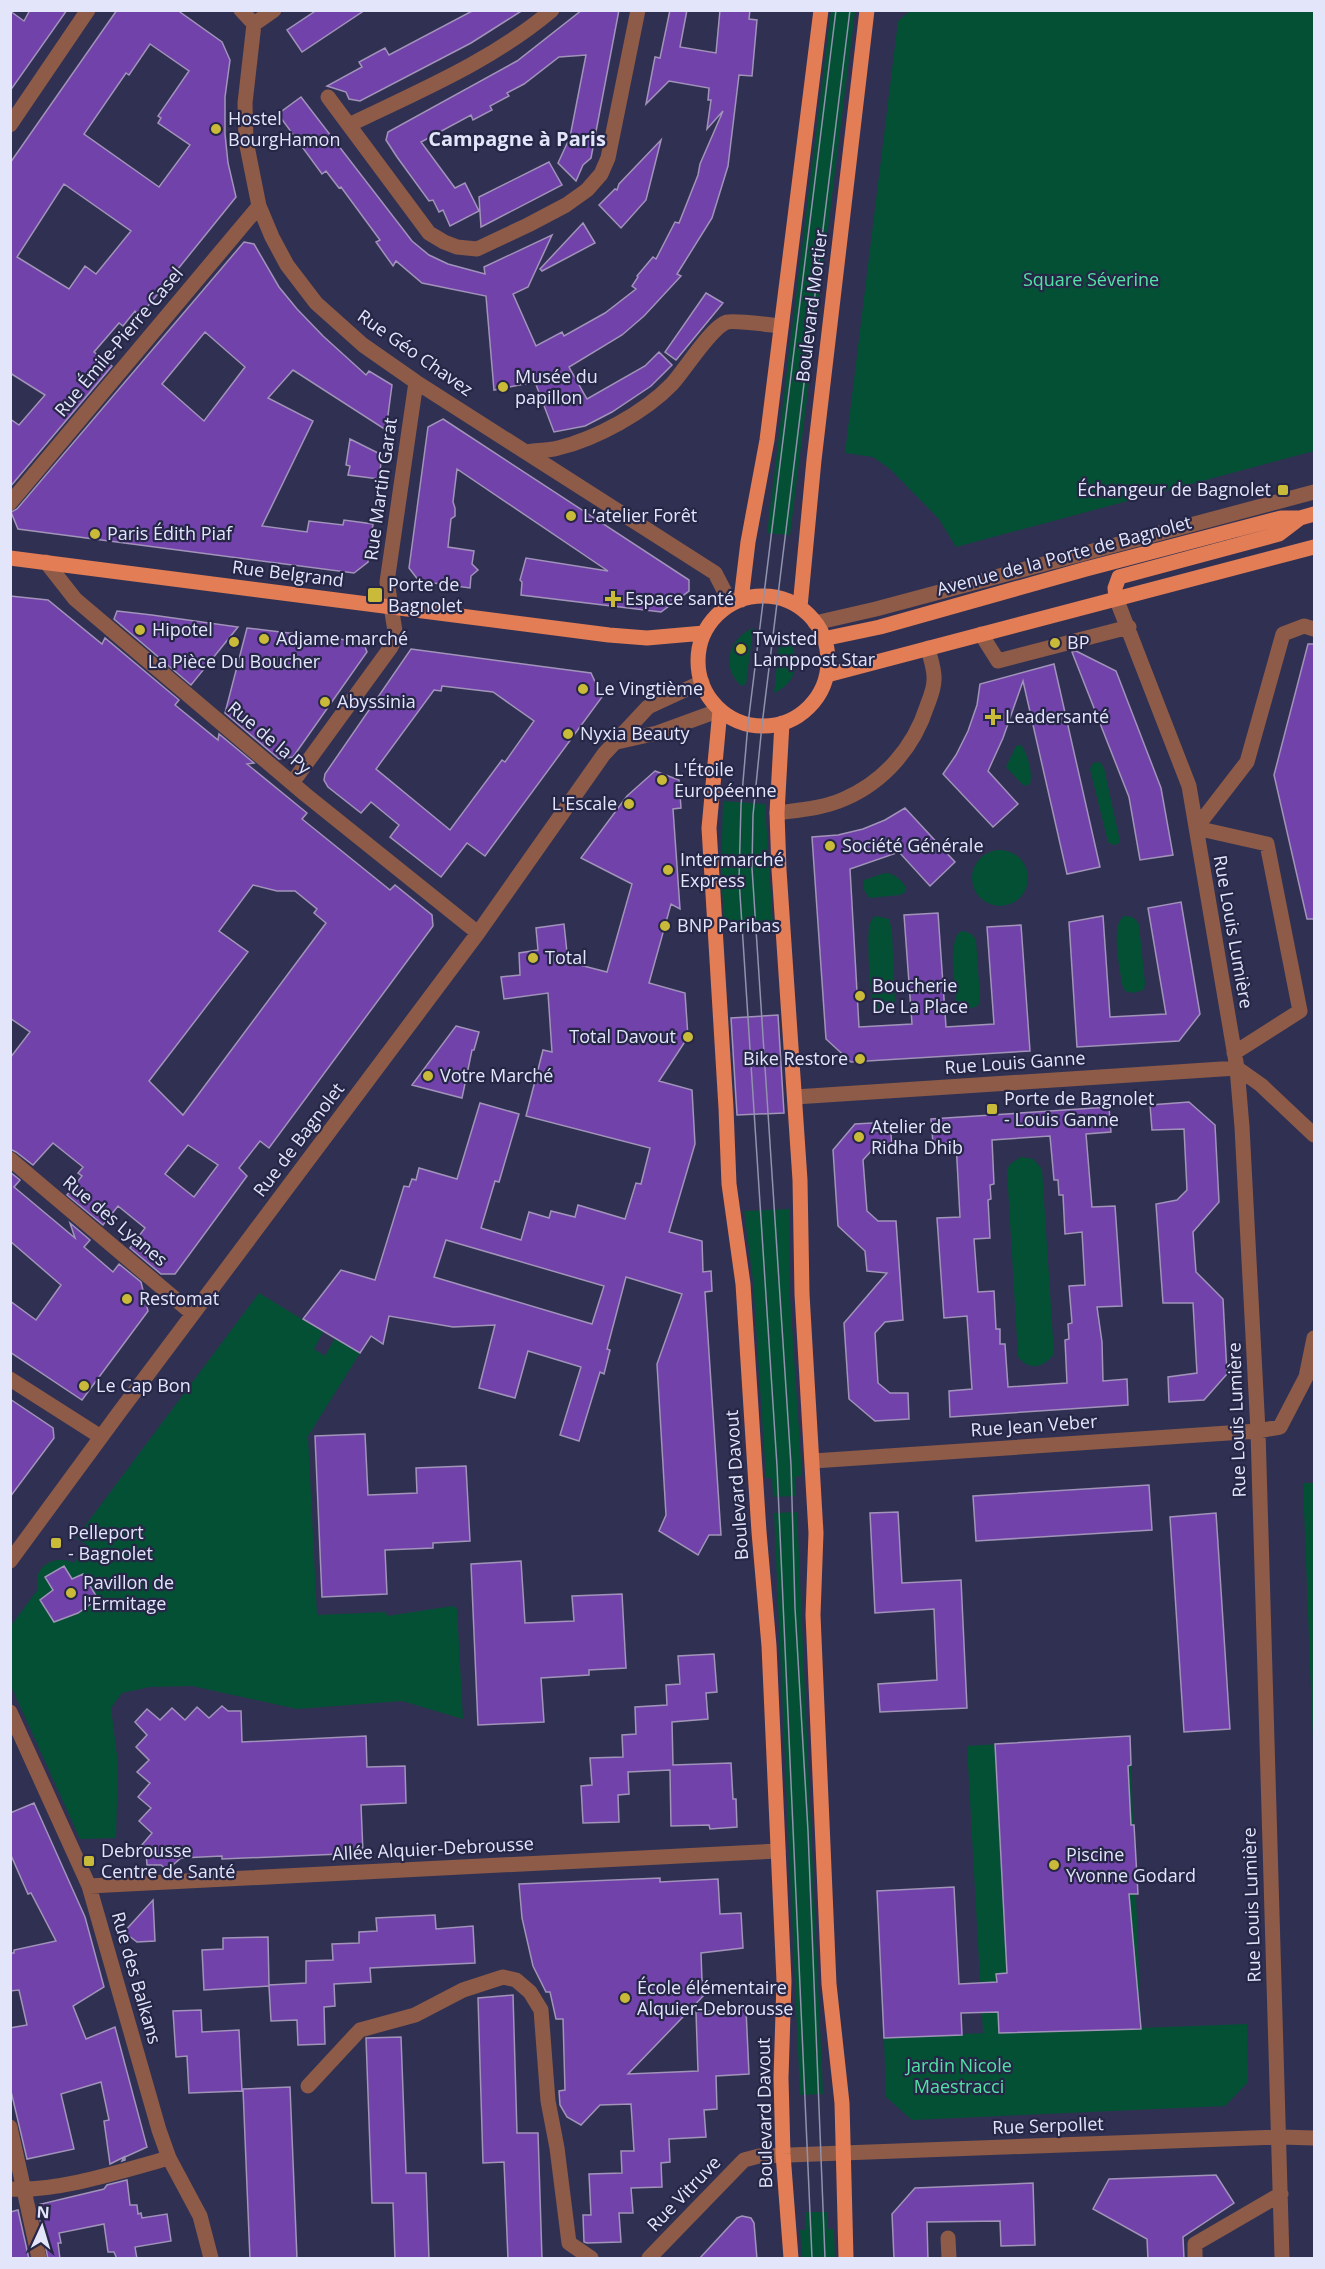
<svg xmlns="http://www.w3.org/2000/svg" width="1325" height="2269" font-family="'Open Sans',sans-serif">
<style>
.green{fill:#045035}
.building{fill:#7142a9;stroke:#a193ba;stroke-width:1.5;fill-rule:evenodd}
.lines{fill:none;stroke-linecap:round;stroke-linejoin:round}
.minor{stroke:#8d5b48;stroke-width:15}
.major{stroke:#e27d56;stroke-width:15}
.tram{stroke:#9192ad;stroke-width:1.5}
.poi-dot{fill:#caba39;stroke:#262647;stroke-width:2}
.labels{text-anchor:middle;stroke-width:4.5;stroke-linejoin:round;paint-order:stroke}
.poi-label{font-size:18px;fill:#e3e5fb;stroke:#262647;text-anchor:start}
.park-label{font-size:18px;fill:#52e2a5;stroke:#262647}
.street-label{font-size:18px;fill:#e3e5fb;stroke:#262647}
.neighbourhood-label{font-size:20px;font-weight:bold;fill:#e3e5fb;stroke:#262647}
</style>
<rect width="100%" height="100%" fill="#303152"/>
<path class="green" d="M831 11H855L790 535 767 533Z
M910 11H1314V451L956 547 939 519 890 469 873 457 845 453 898 21Z
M753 628 746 684 742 686C720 669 729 638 753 628Z
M785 634C801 654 800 682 774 693L780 636Z
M1021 745C1028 754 1033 774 1030 784L1024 786 1006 767 1016 746Z
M1100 762 1104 768 1120 841 1118 844 1113 845 1108 842 1090 769 1093 763Z
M723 801 765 804 773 926 725 929 721 876Z
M972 878a28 28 0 1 1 56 0a28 28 0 1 1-56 0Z
M885 873C894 873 903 881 906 888L905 892 900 895 869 898 863 888 864 880Z
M876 916 889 919 892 931 895 1003 893 1010 883 1013 874 1011C870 1000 866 933 870 923 872 919 872 919 876 916Z
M1124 916C1131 916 1136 918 1139 925L1145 983 1144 990 1133 993 1125 991 1122 984C1120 968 1110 926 1124 916Z
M961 931C968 932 972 933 976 940L980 999 978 1006 968 1009 959 1007 956 1000C955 984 947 941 961 931Z
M1021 1157 1033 1159 1042 1169 1054 1354C1043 1368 1030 1371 1018 1357L1007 1170 1010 1164Z
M790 1209V1296L802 1476 795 1477 796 1496 773 1497 772 1478H766L753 1280 744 1211Z
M259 1293 323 1332 314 1349 325 1356 335 1338 360 1353 308 1436 317 1615 386 1612 387 1616 453 1606 457 1609 463 1719 402 1701 297 1709 192 1686 150 1687 122 1693 111 1708 118 1764 116 1838 80 1839 11 1686 10 1627 38 1589C32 1566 55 1554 74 1563L86 1544 76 1538Z
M1303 1483H1314V1767Z
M797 1512 823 2094 800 2095 774 1513Z
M1130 1736 1141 2028 1247 2024 1248 2082 1225 2106 912 2120 886 2097 884 2038 983 2033 967 1746Z
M805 2212H828V2229H834L835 2258H802L800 2230H805Z"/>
<path class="building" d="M30 10H67L10 91V11L24 21Z
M117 10H177L222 42 230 60 225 97V134L228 163 236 197 140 316 135 311 123 326 119 323 94 352 112 366 10 487V419L19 425 45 395 10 373V163ZM150 44 189 71 158 116 161 118 158 123 190 145 159 187 84 134 126 73 129 75ZM64 184 131 231 96 274 85 266 69 289 17 257Z
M317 10H365L302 52 287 30Z
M474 10H523L471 43 360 101 349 99 346 92 327 86 362 67 359 62 385 48 389 55Z
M582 10H619L591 158 583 165 576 181 558 163 570 137 586 55 559 57 524 84 507 93 509 96 490 106 492 110 473 120 471 115 421 142 455 188 465 183 479 211 450 226 443 210 439 212 433 200 429 201 397 157 386 140 388 132 517 61Z
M670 10H687L680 47 716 53 720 10H750L749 19 757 20 752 76 739 75 728 166 712 218 677 274 681 276 644 316 622 335 569 367 587 399 645 366 659 352 672 365 651 386 612 412 585 426 554 432 535 382 494 390 486 296 422 283 396 261 393 266 376 242 380 240 341 187 339 188 326 171 322 174 278 114 301 97 412 241 429 255 448 264 485 274 484 267 552 235 528 287 513 294 536 346 562 332 564 336 605 313 636 289 632 286 638 277 637 276 653 257 656 259 675 222 679 223 698 175 700 164 723 111 707 129 711 100H708L709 88 669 81 646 104 655 57 660 58Z
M661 140 646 200 621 228 599 205 615 189 617 190 619 184Z
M549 162 562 185 481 227 479 197Z
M583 223 595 243 542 271 540 269Z
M244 242 254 244 279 287 297 309 323 336 366 375 369 371 392 385 386 430 293 370 268 398 313 421 262 526 307 532 309 521 343 525 344 520 373 524 368 562 354 573 18 529 11 512 17 509ZM205 332 245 367 204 421 162 384Z
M706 293 723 303 676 360 665 352Z
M443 419 689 580V591L661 612 521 595 522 582 520 580 526 558 608 571 457 469 453 502 455 508V516L451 519 448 547 474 551 472 564 478 570 471 576 470 588 419 581 409 568 428 427Z
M350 439 382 455 379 479 348 475 350 466 346 465Z
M10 596 48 600 102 644 105 638 179 700 175 705 218 740 219 734 254 763 247 764 307 813 302 819 390 890 395 885 432 915 433 926 269 1148 260 1141 239 1168 247 1176 175 1274H161L130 1248 145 1228 118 1206 103 1225 67 1195 82 1176 78 1173 83 1167 53 1143 33 1165 16 1152 10 1149V1058L30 1032 10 1018ZM253 885 277 891H295L317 909 314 913 326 923 183 1115 149 1081 248 952 219 931ZM188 1145 218 1165 194 1197 165 1174Z
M117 611 152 615 238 627 191 685 114 619Z
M247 628 363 642 367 652 293 757 279 759 225 713Z
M1308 644H1314V919H1307L1274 775Z
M411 649 591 673 602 697 485 856 467 843 441 877 390 837 399 825 371 802 361 813 328 787 324 780 325 774ZM442 686 493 692 534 721 505 762 502 760 450 830 376 769 434 690 441 691Z
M1076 651 1116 671 1161 788 1173 855 1140 860 1129 797 1072 652Z
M1054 664 1100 867 1067 874 1023 681 1003 738 988 771 1018 804 993 827 943 774 956 755 968 731 977 705 980 684Z
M655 771 679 780 681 808 673 809 680 909 671 904 649 983 685 993 688 1037 659 1081 692 1090 695 1144 669 1232 702 1241 703 1272 711 1271 712 1291 705 1292 721 1535H709L698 1555 659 1531 666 1515 657 1364 682 1294 626 1277 607 1349 610 1350 604 1374 600 1372 579 1441 560 1435 581 1367 528 1351 515 1398 479 1388 495 1325 453 1327 389 1316 383 1344 371 1336 360 1353 303 1319 341 1270 375 1280 404 1186 409 1187 412 1179 416 1180 419 1168 457 1179 480 1103 519 1114 499 1182 495 1181 481 1228 521 1240 529 1212 549 1218 551 1211 575 1217 578 1205 625 1219 636 1183 641 1184 650 1148 526 1116 543 1050 552 1052 548 993 504 999 501 977 520 975 519 953 538 950 536 928 564 924 568 962 607 972 632 884 581 858 627 796ZM446 1240 604 1286 592 1324 434 1277Z
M905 808 955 862 930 886 899 852 850 869 859 1027 912 1024 904 915 938 913 946 1027 994 1024 987 927 1021 925 1030 1051 851 1062 826 1039 812 837 838 835 863 829 885 820Z
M1181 902 1200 1014 1179 1041 1077 1047 1069 922 1103 916 1110 1017 1166 1014 1148 908Z
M778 1015 784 1113 737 1115 731 1018Z
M456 1026 479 1032 474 1050H472L462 1098 412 1085Z
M1189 1102 1215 1125 1219 1202 1193 1232 1196 1272 1223 1299 1227 1374 1204 1400 1169 1402 1168 1377 1197 1373 1193 1303H1163L1156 1204 1177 1200 1187 1190 1184 1129 1152 1130 1150 1105Z
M1109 1107 1111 1132 1086 1134 1092 1207 1115 1206 1122 1306 1097 1307 1102 1342 1103 1381 1127 1379 1128 1405 950 1417 949 1391 972 1389 967 1316 944 1318 937 1218 960 1217 956 1142 933 1144 931 1119ZM1050 1136 1054 1180H1058L1059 1195H1063L1065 1234 1082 1232 1085 1285 1069 1286 1072 1323 1068 1324 1069 1339 1065 1340 1067 1383 1008 1387 1005 1344H1000V1329H996L994 1291 978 1292 974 1239 990 1238 988 1200 991 1199 990 1185 994 1184 992 1140Z
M890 1122 892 1147 873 1149 863 1160 867 1211 878 1221H896L903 1320 885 1322 875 1333 878 1383 890 1393H908L909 1419 875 1421 849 1399 844 1323 887 1273 867 1271 865 1251 838 1226 833 1150 855 1124Z
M10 1172 20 1180 14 1187 75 1238 70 1223 90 1240 84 1247 113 1272 119 1264 141 1282 148 1311 82 1400 10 1352V1301L36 1320 61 1285 10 1241Z
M10 1399 53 1428 54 1438 10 1497Z
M365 1434 368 1495 417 1493 416 1468 466 1466 470 1541 433 1543V1548L385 1550 387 1594 322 1597 315 1436Z
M1149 1485 1152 1530 976 1541 973 1496Z
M898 1512 902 1583 961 1580 967 1708 880 1712 878 1684 937 1680 934 1609 875 1613 870 1513Z
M1216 1513 1230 1729 1184 1732 1170 1517Z
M521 1561 525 1623 574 1621 572 1596 622 1594 626 1668 589 1670V1675L541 1678 544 1722 478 1725 471 1564Z
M64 1566 72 1579 83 1574 98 1599 78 1613 54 1622 40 1600 53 1590 45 1577Z
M714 1654 717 1692 706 1693 708 1719 672 1722 673 1765 731 1763 733 1799H736L737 1827 710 1829 709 1825 671 1826 670 1770 628 1772 629 1794 618 1795 619 1822 583 1823 581 1786 592 1785 590 1758 623 1757 622 1735 636 1734 635 1707 667 1705 666 1685 680 1684 678 1656Z
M222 1706 228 1711H241L242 1742 366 1736 367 1767 405 1766 406 1803 361 1805 363 1853 222 1859V1856L181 1858 167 1870 161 1865H147L146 1852 141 1846 152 1833 139 1821 151 1808 138 1797 150 1783 137 1772 149 1760 136 1747 147 1735 135 1722 147 1709 160 1720 172 1708 185 1720 197 1707 209 1718Z
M1130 1736 1131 1765 1128 1766 1131 1825H1134L1138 1894H1129L1141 2029 999 2033 998 2012 961 2013 962 2035 884 2038 877 1891 954 1887 959 1984 997 1982 996 1974 1007 1973 995 1744Z
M34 1803 85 1917 104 1987 73 2006 86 2039 115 2027 147 2147 125 2157V2160L122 2161 124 2157 110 2164 104 2121 109 2120 101 2082 61 2094 74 2149 27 2159 10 2087V2028L27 2025 19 1990 10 1991V1953H14V1950L56 1941 31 1893 28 1894 10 1853V1813Z
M660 1878V1882L718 1879 720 1914 741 1913 743 1948 701 1953 702 1980 707 1985V1992L628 2074 698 2071 696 2012 746 2009 749 2074 716 2076 717 2109 704 2110 706 2137 669 2139 670 2162 661 2163 662 2187 631 2188 633 2213H619L621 2242 587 2243 584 2242 583 2215H591L589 2174 622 2173 621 2151H634L631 2104 600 2105 581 2125 567 2117 560 2105 559 2091 565 2090 563 2019H556L550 1992H546L533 1966 522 1918 519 1884Z
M153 1900 155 1941 137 1942 124 1932Z
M435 1915 436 1929 473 1926 475 1963 370 1968 371 1982 334 1984 335 2006 324 2007 325 2044 298 2045 297 2020 271 2021 269 1986 204 1990 202 1950 223 1949V1938L268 1937 269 1985 306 1983V1961L333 1960 332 1944 359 1943V1932L377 1931 376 1918Z
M513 1995 517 2133H538L542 2259H508L504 2162 483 2163 478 1998Z
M201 2010 202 2032 239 2030 242 2091 189 2093 187 2056 176 2057 173 2011Z
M401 2037 406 2173H426L429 2259H395L393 2203H372L366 2038Z
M290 2087 297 2259H250L243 2089Z
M1216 2175 1234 2203 1183 2237 1184 2259H1148L1147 2239 1093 2209 1109 2179Z
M127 2180 130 2205H137L138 2214 141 2213 142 2218 167 2214 171 2241 135 2247 137 2259H117L114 2252H108L104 2224 59 2233 61 2243H58L60 2259H48L37 2205 104 2189 107 2185Z
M1033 2183 1035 2245 1001 2246 1000 2221 927 2222 928 2259H894L892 2214 915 2188Z
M18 2210 29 2259H10V2212Z
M742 2216 751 2218 754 2223 757 2259H699L737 2218Z"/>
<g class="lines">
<path class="minor" d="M241 10 254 24
M254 24 245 103 246 141 259 206 272 237 287 265 316 303 363 345 416 382 715 573 731 604
M254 24 274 10
M328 97 429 233 444 242 457 247 477 249 528 225 566 205 587 190 601 174 608 158 638 10
M10 125 88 10
M349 125C419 91 492 61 552 10
M526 452C536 450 547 451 558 448 596 439 645 412 672 384 685 370 711 327 727 322 736 320 770 325 781 326
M10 503 259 206
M46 562 75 599 306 795 478 933
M1116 598 1189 786 1237 1068 1242 1127 1258 1431 1282 2258
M815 623 876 609 1314 492
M981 634 998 661 1129 627
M617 742 657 733 720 710
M292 783 391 647 396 637 387 582 416 382
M777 813C799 810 824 808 844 799 884 782 914 747 927 706 930 698 934 689 934 680 935 670 930 658 928 648
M1234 1053 1300 1011 1267 844 1196 828 1247 762 1283 634 1304 626 1314 629
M1237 1068 1261 1085 1314 1135
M795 1097 1237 1068
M10 1159 193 1314
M10 1379 101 1437
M813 1461 1258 1431 1280 1427 1306 1377 1314 1338
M10 1561 118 1414 478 933 604 754 648 707 702 682
M10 1712 89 1886 159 2130 169 2158 200 2216 211 2258
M89 1886 778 1851
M308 2086 360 2030 415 2015 463 1990 503 1977 516 1980 530 1992 541 2010 548 2101 557 2148 569 2243 591 2258
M10 2127 39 2258
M10 2189C58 2192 122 2171 169 2158
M948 2238 949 2258
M649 2258 744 2160 759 2156 1280 2137 1314 2138
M1195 2258V2244L1281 2194"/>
<path class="major" d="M10 558 609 635 647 638 704 633
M698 661a65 65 0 1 1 130 0a65 65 0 1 1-130 0Z
M1116 598 1115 588 1119 577 1279 534 1300 518
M741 600 748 542 767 440 821 10
M800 607 814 460 867 10
M823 639 880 627 1086 569 1281 518H1300L1314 514
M827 675 1314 547
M720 710 709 828 726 1108 729 1184 743 1284 759 1532 769 1646 784 1981 781 2078 783 2154 791 2258
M782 723 777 813 779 870 800 1180 802 1294 816 1533 813 1615 829 1984 842 2103 846 2258"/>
<path class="tram" d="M812 2258 777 1466 739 879 741 805 748 724 836 10
M825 2258 808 1831 795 1608 791 1465 752 868 753 815 762 725 850 10"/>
</g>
<g class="poi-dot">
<circle cx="216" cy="129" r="6"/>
<circle cx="503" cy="387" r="6"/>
<rect x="1277" y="484" width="12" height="12" rx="3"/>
<circle cx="571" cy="516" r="6"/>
<circle cx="95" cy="534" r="6"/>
<rect x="367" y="587" width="16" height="16" rx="3"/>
<path d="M610 590h6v6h6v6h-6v6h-6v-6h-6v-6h6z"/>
<circle cx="140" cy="630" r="6"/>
<circle cx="264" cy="639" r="6"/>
<circle cx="234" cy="642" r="6"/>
<circle cx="1055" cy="643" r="6"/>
<circle cx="741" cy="649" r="6"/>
<circle cx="583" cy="689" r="6"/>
<circle cx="325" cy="702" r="6"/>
<path d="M990 708h6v6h6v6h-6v6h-6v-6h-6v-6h6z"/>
<circle cx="568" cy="734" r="6"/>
<circle cx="662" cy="780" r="6"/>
<circle cx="629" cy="804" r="6"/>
<circle cx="830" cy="846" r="6"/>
<circle cx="668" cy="870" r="6"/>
<circle cx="665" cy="926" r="6"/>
<circle cx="533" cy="958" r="6"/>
<circle cx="860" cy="996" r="6"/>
<circle cx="688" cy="1037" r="6"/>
<circle cx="860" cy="1059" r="6"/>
<circle cx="428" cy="1076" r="6"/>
<rect x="986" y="1103" width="12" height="12" rx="3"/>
<circle cx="859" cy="1137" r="6"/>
<circle cx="127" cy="1299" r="6"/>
<circle cx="84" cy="1386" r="6"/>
<rect x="50" y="1537" width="12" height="12" rx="3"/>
<circle cx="71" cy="1593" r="6"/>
<rect x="83" y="1855" width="12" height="12" rx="3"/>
<circle cx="1054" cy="1865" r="6"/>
<circle cx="625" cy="1998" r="6"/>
</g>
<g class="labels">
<g class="poi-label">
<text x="228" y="125">Hostel<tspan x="228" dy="21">BourgHamon</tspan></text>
<text x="515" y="383">Musée du<tspan x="515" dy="21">papillon</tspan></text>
<text x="1271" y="496" text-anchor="end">Échangeur de Bagnolet</text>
<text x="583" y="522">L’atelier Forêt</text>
<text x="107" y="540">Paris Édith Piaf</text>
<text x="388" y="591">Porte de<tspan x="388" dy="21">Bagnolet</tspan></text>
<text x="625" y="605">Espace santé</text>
<text x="152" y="636">Hipotel</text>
<text x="276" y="645">Adjame marché</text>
<text x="753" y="645">Twisted<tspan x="753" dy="21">Lamppost Star</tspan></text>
<text x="1067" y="649">BP</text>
<text x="234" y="668" text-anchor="middle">La Pièce Du Boucher</text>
<text x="595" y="695">Le Vingtième</text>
<text x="337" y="708">Abyssinia</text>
<text x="1005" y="723">Leadersanté</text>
<text x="580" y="740">Nyxia Beauty</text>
<text x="674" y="776">L'Étoile<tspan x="674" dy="21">Européenne</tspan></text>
<text x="617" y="810" text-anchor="end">L'Escale</text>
<text x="842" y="852">Société Générale</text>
<text x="680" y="866">Intermarché<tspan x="680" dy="21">Express</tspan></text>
<text x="677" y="932">BNP Paribas</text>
<text x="545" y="964">Total</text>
<text x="872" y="992">Boucherie<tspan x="872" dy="21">De La Place</tspan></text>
<text x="676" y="1043" text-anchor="end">Total Davout</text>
<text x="848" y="1065" text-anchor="end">Bike Restore</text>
<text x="440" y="1082">Votre Marché</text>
<text x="1004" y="1105">Porte de Bagnolet<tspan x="1004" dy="21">- Louis Ganne</tspan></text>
<text x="871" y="1133">Atelier de<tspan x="871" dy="21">Ridha Dhib</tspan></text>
<text x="139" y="1305">Restomat</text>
<text x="96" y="1392">Le Cap Bon</text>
<text x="68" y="1539">Pelleport<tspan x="68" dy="21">- Bagnolet</tspan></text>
<text x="83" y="1589">Pavillon de<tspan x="83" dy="21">l'Ermitage</tspan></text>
<text x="101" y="1857">Debrousse<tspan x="101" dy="21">Centre de Santé</tspan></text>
<text x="1066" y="1861">Piscine<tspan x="1066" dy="21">Yvonne Godard</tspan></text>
<text x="637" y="1994">École élémentaire<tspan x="637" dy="21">Alquier-Debrousse</tspan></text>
</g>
<g class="park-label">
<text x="1091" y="286">Square Séverine</text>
<text x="959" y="2072">Jardin Nicole<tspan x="959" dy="21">Maestracci</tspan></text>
</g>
<g class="street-label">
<text transform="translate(812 306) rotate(-83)" y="6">Boulevard Mortier</text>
<text transform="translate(119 342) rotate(-50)" y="6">Rue Émile-Pierre Casel</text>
<text transform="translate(415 353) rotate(35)" y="6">Rue Géo Chavez</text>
<text transform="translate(381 489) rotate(-82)" y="6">Rue Martin Garat</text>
<text transform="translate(1064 556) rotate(-15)" y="6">Avenue de la Porte de Bagnolet</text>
<text transform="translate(288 574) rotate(7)" y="6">Rue Belgrand</text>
<text transform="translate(269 738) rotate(40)" y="6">Rue de la Py</text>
<text transform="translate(1233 932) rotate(80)" y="6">Rue Louis Lumière</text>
<text transform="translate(1015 1063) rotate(-4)" y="6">Rue Louis Ganne</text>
<text transform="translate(299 1140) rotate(-53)" y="6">Rue de Bagnolet</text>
<text transform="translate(115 1221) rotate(40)" y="6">Rue des Lyanes</text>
<text transform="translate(1237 1420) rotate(-92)" y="6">Rue Louis Lumière</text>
<text transform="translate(1034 1426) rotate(-4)" y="6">Rue Jean Veber</text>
<text transform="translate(737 1485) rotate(-94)" y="6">Boulevard Davout</text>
<text transform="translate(433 1849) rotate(-3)" y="6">Allée Alquier-Debrousse</text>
<text transform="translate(1252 1905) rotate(-92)" y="6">Rue Louis Lumière</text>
<text transform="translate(136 1978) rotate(74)" y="6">Rue des Balkans</text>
<text transform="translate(765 2113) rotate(-91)" y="6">Boulevard Davout</text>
<text transform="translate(1048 2126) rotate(-2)" y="6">Rue Serpollet</text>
<text transform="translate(684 2194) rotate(-46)" y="6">Rue Vitruve</text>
</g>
<g class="neighbourhood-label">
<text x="517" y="146">Campagne à Paris</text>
</g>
</g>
<rect width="1325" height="2269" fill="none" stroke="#e3e5fb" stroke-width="24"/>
<g transform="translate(42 2227) rotate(4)" stroke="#262647" stroke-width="4.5" paint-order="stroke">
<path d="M0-4.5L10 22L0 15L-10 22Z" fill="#e3e5fb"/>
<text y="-9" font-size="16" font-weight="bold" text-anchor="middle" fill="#e3e5fb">N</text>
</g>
</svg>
